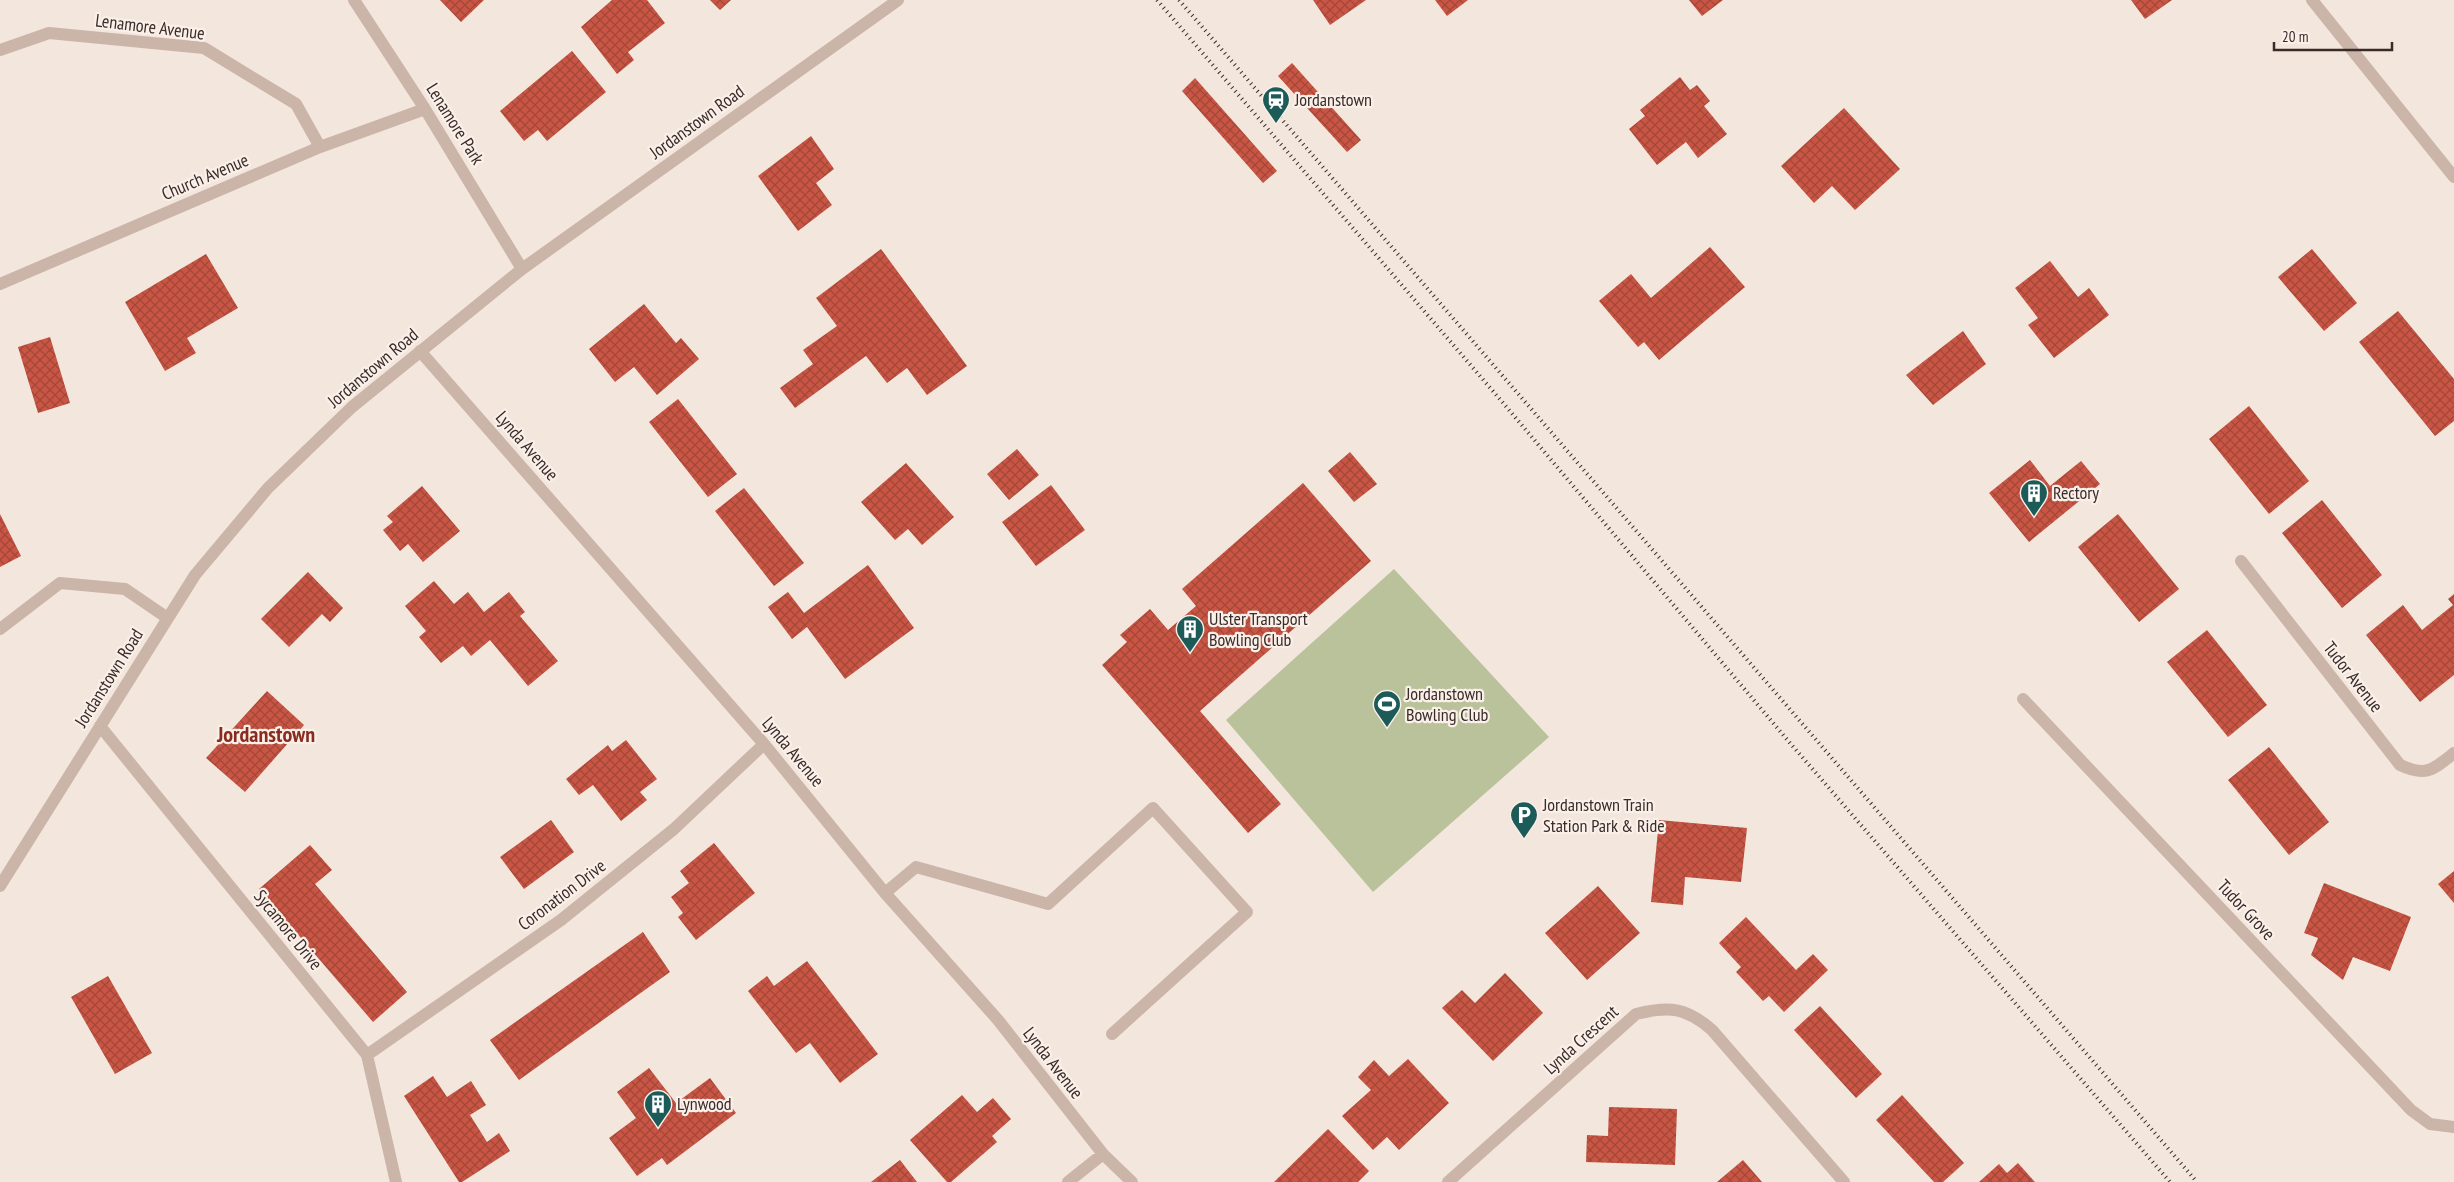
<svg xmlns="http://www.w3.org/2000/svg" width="2454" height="1182" font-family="'PT Sans Narrow',sans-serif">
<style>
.pitch{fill:#bac29c}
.building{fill:url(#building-cross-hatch)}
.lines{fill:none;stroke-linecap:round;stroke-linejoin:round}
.minor{stroke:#cbb4a8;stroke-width:12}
.rail{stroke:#382b28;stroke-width:4;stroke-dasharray:1 4;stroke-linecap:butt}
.labels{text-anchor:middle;stroke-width:4.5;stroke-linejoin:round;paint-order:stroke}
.street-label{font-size:18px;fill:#382b28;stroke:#faf0e9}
.poi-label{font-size:18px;fill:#382b28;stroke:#faf0e9;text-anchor:start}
.district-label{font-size:22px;font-weight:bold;fill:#892c1f;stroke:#faf0e9}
</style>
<defs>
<pattern id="building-cross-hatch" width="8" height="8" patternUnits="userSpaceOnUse" patternTransform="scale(1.25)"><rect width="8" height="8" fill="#c95544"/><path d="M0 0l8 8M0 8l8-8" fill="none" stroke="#a44739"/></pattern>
</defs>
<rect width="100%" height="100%" fill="#f3e6dc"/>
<path class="pitch" d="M1394 569 1549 737 1373 892 1226 720Z"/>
<path class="building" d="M440 0H484L461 22Z
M612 0H647L665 23 628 52 634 60 617 74 581 27Z
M710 0H731L720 10Z
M1313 0H1366L1330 25Z
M1435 0H1468L1447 16Z
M1689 0H1723L1702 16Z
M2131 0H2172L2145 19Z
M572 51 606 92 547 141 538 130 524 141 500 111Z
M1292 63 1361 140 1347 152 1278 76Z
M1680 77 1690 90 1697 85 1710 101 1704 106 1727 134 1698 158 1686 142 1657 165 1629 129 1645 116 1640 110Z
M1195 78 1277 171 1263 183 1182 91Z
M1844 108 1900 169 1855 210 1832 186 1814 203 1781 166Z
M811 136 834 169 816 183 832 205 798 231 758 176Z
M1710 247 1745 287 1659 360 1644 342 1638 347 1599 301 1631 274 1651 298Z
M881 249 967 366 927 395 907 368 887 383 866 356 795 408 780 388 813 364 803 350 837 326 816 298Z
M2312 249 2357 303 2324 331 2278 277Z
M206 254 238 308 187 338 196 353 165 371 125 302Z
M2050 261 2078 297 2089 288 2109 315 2054 358 2028 325 2038 318 2015 288Z
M644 304 676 343 681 338 699 359 657 395 634 367 615 382 589 349Z
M2398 311 2454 379V421L2435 436 2359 342Z
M1963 331 1986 364 1933 405 1906 375Z
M50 337 70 403 38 413 18 347Z
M678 399 737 474 708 497 649 422Z
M2249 406 2309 481 2269 514 2209 439Z
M1017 449 1039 475 1009 500 987 474Z
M1350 452 1377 484 1354 502 1328 471Z
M2030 460 2050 486 2081 461 2100 484 2029 542 1989 493Z
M906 463 954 517 922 545 908 529 895 540 861 502Z
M1303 483 1371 561 1200 711 1281 804 1248 833 1102 665 1127 642 1120 635 1150 609 1168 630 1196 606 1182 589Z
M1051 485 1085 530 1036 566 1002 522Z
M422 486 460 531 423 562 408 544 400 551 383 530 393 522 387 516Z
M744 488 804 563 774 586 715 511Z
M2322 500 2382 575 2342 608 2282 533Z
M0 514 21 556 0 567Z
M2118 514 2179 589 2139 622 2078 547Z
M868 565 914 628 845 679 807 627 792 639 768 607 788 592 804 613Z
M308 572 343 608 330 622 322 614 289 647 261 619Z
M434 581 454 604 468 592 484 612 509 592 525 612 520 616 558 661 528 686 490 640 471 656 463 646 441 663 419 637 426 631 405 606Z
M2454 594V675L2420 702 2366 635 2403 605 2422 630 2453 605 2448 599Z
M2207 630 2267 705 2228 737 2167 662Z
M267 691 304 725 245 792 206 758Z
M626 740 657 779 640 792 647 800 621 821 593 785 579 795 566 779 608 745 612 751Z
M2269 747 2329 822 2289 855 2228 780Z
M551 820 574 852 524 889 500 857Z
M1659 820 1747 828 1741 882 1685 877 1683 905 1651 902Z
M714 843 755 893 696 940 678 917 683 913 671 897 689 883 680 871Z
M310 845 332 870 315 884 407 992 373 1022 259 889Z
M2454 871V903L2438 884Z
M2324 883 2411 917 2390 971 2353 957 2343 980 2311 955 2318 938 2304 933Z
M1598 886 1640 933 1587 980 1545 933Z
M1746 917 1796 970 1813 954 1828 970 1784 1012 1769 996 1763 1001 1736 972 1741 967 1719 943Z
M643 932 670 972 519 1080 490 1040Z
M807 961 878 1054 840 1083 810 1043 796 1053 748 991 767 976 774 986Z
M1505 973 1543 1013 1493 1061 1442 1008 1462 990 1475 1003Z
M108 976 152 1053 115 1074 71 997Z
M1820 1006 1882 1074 1856 1098 1794 1030Z
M1408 1059 1449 1103 1399 1150 1387 1137 1373 1150 1342 1116 1371 1090 1358 1077 1374 1060 1389 1076Z
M649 1068 676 1103 710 1078 736 1113 667 1165 662 1158 637 1176 609 1138 636 1118 617 1092Z
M433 1076 447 1097 471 1081 486 1105 470 1115 487 1142 499 1133 510 1151 462 1182H459L404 1096Z
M962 1095 977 1112 993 1098 1011 1119 992 1136 997 1142 951 1182H947L910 1140Z
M1902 1095 1964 1163 1943 1182H1934L1876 1120Z
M1609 1107 1677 1109 1675 1165 1586 1162 1587 1135 1608 1136Z
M1328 1129 1369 1171 1358 1182H1274Z
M900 1160 917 1182H871Z
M1743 1160 1762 1182H1717Z
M2018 1163 2035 1182H1979L1999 1164 2007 1173Z"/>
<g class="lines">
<path class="minor" d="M354 0 425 109 522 269
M2312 0 2454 177
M0 50 49 33 204 48 296 104 320 147
M0 284 320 147 425 109
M420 351 764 744 885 893 998 1020 1103 1154 1132 1182
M2241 561 2400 765C2426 777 2433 770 2454 753
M0 629 60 583 125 589 166 617
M2023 699 2411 1110 2430 1124 2454 1127
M100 726 367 1055 396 1182
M0 886 195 575 268 488 352 407 522 269 898 0
M885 893 916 867 1048 904 1153 808 1247 912 1112 1034
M367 1055 561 920 674 829 764 744
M1068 1182 1103 1154
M1448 1182 1636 1014C1669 1006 1686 1007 1712 1030L1844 1182"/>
<path class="rail" d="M1157 0 1504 404 1790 743 2170 1182
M1179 0 2197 1182"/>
</g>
<defs>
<g id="station-pin" transform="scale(1.4375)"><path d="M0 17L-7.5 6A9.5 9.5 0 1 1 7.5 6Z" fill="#1d5b58" stroke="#faf0e9"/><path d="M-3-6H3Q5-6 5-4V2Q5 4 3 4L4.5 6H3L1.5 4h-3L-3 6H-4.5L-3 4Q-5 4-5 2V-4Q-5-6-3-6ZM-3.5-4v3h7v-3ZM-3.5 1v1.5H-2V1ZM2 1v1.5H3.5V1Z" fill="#fff"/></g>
<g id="building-pin" transform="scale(1.4375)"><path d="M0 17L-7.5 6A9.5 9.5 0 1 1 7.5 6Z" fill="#1d5b58" stroke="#faf0e9"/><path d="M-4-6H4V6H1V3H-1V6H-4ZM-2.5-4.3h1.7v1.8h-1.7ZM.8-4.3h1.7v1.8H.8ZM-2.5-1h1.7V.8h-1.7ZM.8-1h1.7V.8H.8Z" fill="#fff"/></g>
<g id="stadium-pin" transform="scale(1.4375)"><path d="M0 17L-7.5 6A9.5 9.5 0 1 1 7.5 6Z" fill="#1d5b58" stroke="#faf0e9"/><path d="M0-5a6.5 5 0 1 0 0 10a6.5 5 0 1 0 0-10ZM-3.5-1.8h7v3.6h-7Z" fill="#fff"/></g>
<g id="parking-pin" transform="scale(1.4375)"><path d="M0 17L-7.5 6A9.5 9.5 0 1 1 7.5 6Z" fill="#1d5b58" stroke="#faf0e9"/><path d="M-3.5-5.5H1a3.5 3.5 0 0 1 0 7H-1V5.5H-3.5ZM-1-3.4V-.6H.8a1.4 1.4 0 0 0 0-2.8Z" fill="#fff"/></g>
</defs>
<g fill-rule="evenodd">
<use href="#station-pin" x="1276" y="100"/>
<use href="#building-pin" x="2034" y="493"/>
<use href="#building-pin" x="1190" y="629"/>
<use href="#stadium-pin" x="1387" y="704"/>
<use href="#parking-pin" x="1524" y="815"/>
<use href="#building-pin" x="658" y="1104"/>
</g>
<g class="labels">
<g class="street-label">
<text transform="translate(150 27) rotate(7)" y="6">Lenamore Avenue</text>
<text transform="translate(697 122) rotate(-36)" y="6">Jordanstown Road</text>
<text transform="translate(455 124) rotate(58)" y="6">Lenamore Park</text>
<text transform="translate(205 177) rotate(-23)" y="6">Church Avenue</text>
<text transform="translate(373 368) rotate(-40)" y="6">Jordanstown Road</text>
<text transform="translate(527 446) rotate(49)" y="6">Lynda Avenue</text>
<text transform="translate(2353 677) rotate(52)" y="6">Tudor Avenue</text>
<text transform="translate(109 678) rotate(-58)" y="6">Jordanstown Road</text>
<text transform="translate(793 752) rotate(50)" y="6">Lynda Avenue</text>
<text transform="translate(562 895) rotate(-37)" y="6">Coronation Drive</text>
<text transform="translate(2246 910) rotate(47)" y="6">Tudor Grove</text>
<text transform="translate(288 930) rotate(51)" y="6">Sycamore Drive</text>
<text transform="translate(1581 1040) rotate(-42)" y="6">Lynda Crescent</text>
<text transform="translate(1053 1063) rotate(52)" y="6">Lynda Avenue</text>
</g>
<g class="poi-label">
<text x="1295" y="106">Jordanstown</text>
<text x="2053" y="499">Rectory</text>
<text x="1209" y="625">Ulster Transport<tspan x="1209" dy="21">Bowling Club</tspan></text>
<text x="1406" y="700">Jordanstown<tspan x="1406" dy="21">Bowling Club</tspan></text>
<text x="1543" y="811">Jordanstown Train<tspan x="1543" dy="21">Station Park &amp; Ride</tspan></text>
<text x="677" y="1110">Lynwood</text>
</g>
<g class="district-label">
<text x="266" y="742">Jordanstown</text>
</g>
</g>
<path d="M2274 42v8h118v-8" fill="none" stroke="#382b28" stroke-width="2.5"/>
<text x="2282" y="42" font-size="15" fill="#382b28" stroke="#faf0e9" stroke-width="4" paint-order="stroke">20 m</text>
</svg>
